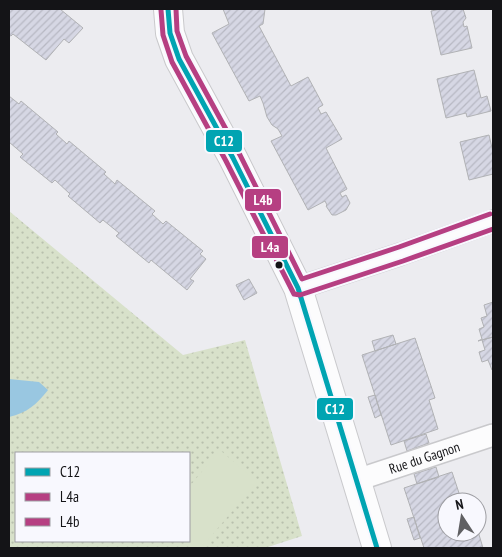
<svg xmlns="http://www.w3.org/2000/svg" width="502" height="557" font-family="'PT Sans Narrow',sans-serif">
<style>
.green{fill:url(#green-dots);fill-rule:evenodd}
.pitch{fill:#d8e1ca}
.water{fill:#99c7e1}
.building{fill:url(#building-hatch);stroke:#b1b2b5}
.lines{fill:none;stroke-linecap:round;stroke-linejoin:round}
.street-casing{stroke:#c9c9cc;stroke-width:24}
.secondary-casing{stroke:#c9c9cc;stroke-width:30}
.street{stroke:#fcfcfd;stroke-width:21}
.secondary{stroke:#fcfcfd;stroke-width:28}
.bus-1-casing{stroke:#f8f8fe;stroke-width:9}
.bus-2-casing{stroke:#f8f8fe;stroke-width:9}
.bus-3-casing{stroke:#f8f8fe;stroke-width:9}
.bus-1{stroke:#00a4b2;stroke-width:5}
.bus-2{stroke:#b63f82;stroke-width:5}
.bus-3{stroke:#b63f82;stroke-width:5}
.bus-dot{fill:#141417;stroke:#f8f8fe;stroke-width:2}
.labels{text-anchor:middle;stroke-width:4;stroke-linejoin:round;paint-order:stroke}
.street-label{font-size:14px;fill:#141417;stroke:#f8f8fe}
.line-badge{stroke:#f8f8fe;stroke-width:2}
.badge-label{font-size:14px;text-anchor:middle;font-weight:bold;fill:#fff}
</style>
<defs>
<pattern id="green-dots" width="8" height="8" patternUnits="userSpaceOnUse" patternTransform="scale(1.25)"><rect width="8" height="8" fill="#d8e1ca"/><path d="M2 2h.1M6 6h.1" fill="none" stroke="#b8c0ad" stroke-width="1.8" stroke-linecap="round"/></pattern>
<pattern id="building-hatch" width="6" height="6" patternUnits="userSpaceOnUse" patternTransform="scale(1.25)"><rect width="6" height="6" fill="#d6d7e4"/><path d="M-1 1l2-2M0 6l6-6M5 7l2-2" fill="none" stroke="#b7b8c3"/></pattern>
</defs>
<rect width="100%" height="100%" fill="#ececf0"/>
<path class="green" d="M9 211 183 355 245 340 302 536 265 548H9ZM16 453H189V541H16Z"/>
<path class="pitch" d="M220 450 257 482 201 548H196L187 541H189V487Z"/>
<path class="water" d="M9 379 39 382 48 390C37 404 27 413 9 417Z"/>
<path class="building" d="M9 9H60L83 28 69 43 64 39 46 60 13 34 11 36 9 35Z
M223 9H265L263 24 259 26 291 86 308 77 323 105 318 108 321 114 326 112 342 139 326 148 347 189 340 193 342 197 346 195 350 203 346 210 336 215H332L326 206 327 205 325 201 308 210 271 141 282 136 278 129 272 125 267 117 263 103 260 96 249 101 212 33 229 24Z
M441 9H463L466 18 463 22 464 27 467 26 472 48 441 55 431 11Z
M474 70 481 98 487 96 491 111 467 117 466 113 446 118 437 79Z
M9 96 19 104 21 101 58 132 56 134 67 144 69 141 106 172 104 174 115 184 117 180 155 211 152 214 163 224 166 221 203 251 200 254 206 259 190 279 194 281 187 290 151 260 149 263 116 236 119 233 103 220 100 223 68 196 70 194 55 180 52 183 20 157 23 154 9 142Z
M489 135 493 152V174L469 180 460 142Z
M249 279 257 293 244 300 236 285Z
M493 302V337L478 341 482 339 479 329 484 327 481 318 487 316 484 305Z
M393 335 396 344 375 351 372 341Z
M493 337V370H492L488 360 482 362 479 352 485 350 482 340Z
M415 338 435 398 429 400 438 429 391 445 362 355Z
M375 395 381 415 375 418 368 397Z
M426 434 429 443 407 451 404 441Z
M436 467 439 477 417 484 414 474Z
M452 472 462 502 468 499 469 502H447V532H477V528L483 548H424L404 488Z
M414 517 420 538 414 540 407 519Z"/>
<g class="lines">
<g class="street-casing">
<g id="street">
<path d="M298 288 401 254 493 221"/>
<path id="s1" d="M357 480 493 435"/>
</g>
</g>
<g class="secondary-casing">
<path id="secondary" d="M168 9 170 33 179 59 233 158 298 288 377 548"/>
</g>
<use href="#street" class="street"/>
<use href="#secondary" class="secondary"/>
<g class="bus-1-casing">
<path id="bus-1" d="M168 9 170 33 179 59 233 158 298 288 377 548"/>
</g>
<g class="bus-2-casing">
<path id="bus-2" d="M161 10 163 35 172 62 226 161 294 294 300 295 403 261 493 229"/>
</g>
<g class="bus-3-casing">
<path id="bus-3" d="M176 9 177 31 186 56 240 155 302 279 399 247 490 214"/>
</g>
<use href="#bus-1" class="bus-1"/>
<use href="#bus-2" class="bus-2"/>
<use href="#bus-3" class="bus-3"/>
</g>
<circle class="bus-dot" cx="279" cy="265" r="4.5"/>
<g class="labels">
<g class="street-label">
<text dy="5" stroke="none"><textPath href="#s1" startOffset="71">Rue du Gagnon</textPath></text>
</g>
</g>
<g class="line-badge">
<rect x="205" y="129" width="38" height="24" rx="5" fill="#00a4b2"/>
<rect x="244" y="188" width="38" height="24" rx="5" fill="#b63f82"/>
<rect x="251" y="235" width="38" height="24" rx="5" fill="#b63f82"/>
<rect x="316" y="397" width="38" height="24" rx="5" fill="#00a4b2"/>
</g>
<g class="badge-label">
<text x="224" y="146">C12</text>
<text x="263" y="205">L4b</text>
<text x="270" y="252">L4a</text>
<text x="335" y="414">C12</text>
</g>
<rect width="502" height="557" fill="none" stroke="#141417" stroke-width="20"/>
<rect x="15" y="452" width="175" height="90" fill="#f8f8fe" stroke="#9d9da2"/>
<rect x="25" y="468" width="25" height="8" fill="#00a4b2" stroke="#9d9da2"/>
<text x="60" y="477" font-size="15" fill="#141417">C12</text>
<rect x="25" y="493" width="25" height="8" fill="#b63f82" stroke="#9d9da2"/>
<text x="60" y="502" font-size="15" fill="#141417">L4a</text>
<rect x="25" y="518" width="25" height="8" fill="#b63f82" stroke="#9d9da2"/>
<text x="60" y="527" font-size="15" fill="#141417">L4b</text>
<g transform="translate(462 517) rotate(348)"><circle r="24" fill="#f8f8fe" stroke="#9d9da2"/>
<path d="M0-4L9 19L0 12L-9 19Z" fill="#606063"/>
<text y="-8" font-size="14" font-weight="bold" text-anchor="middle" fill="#141417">N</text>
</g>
</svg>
